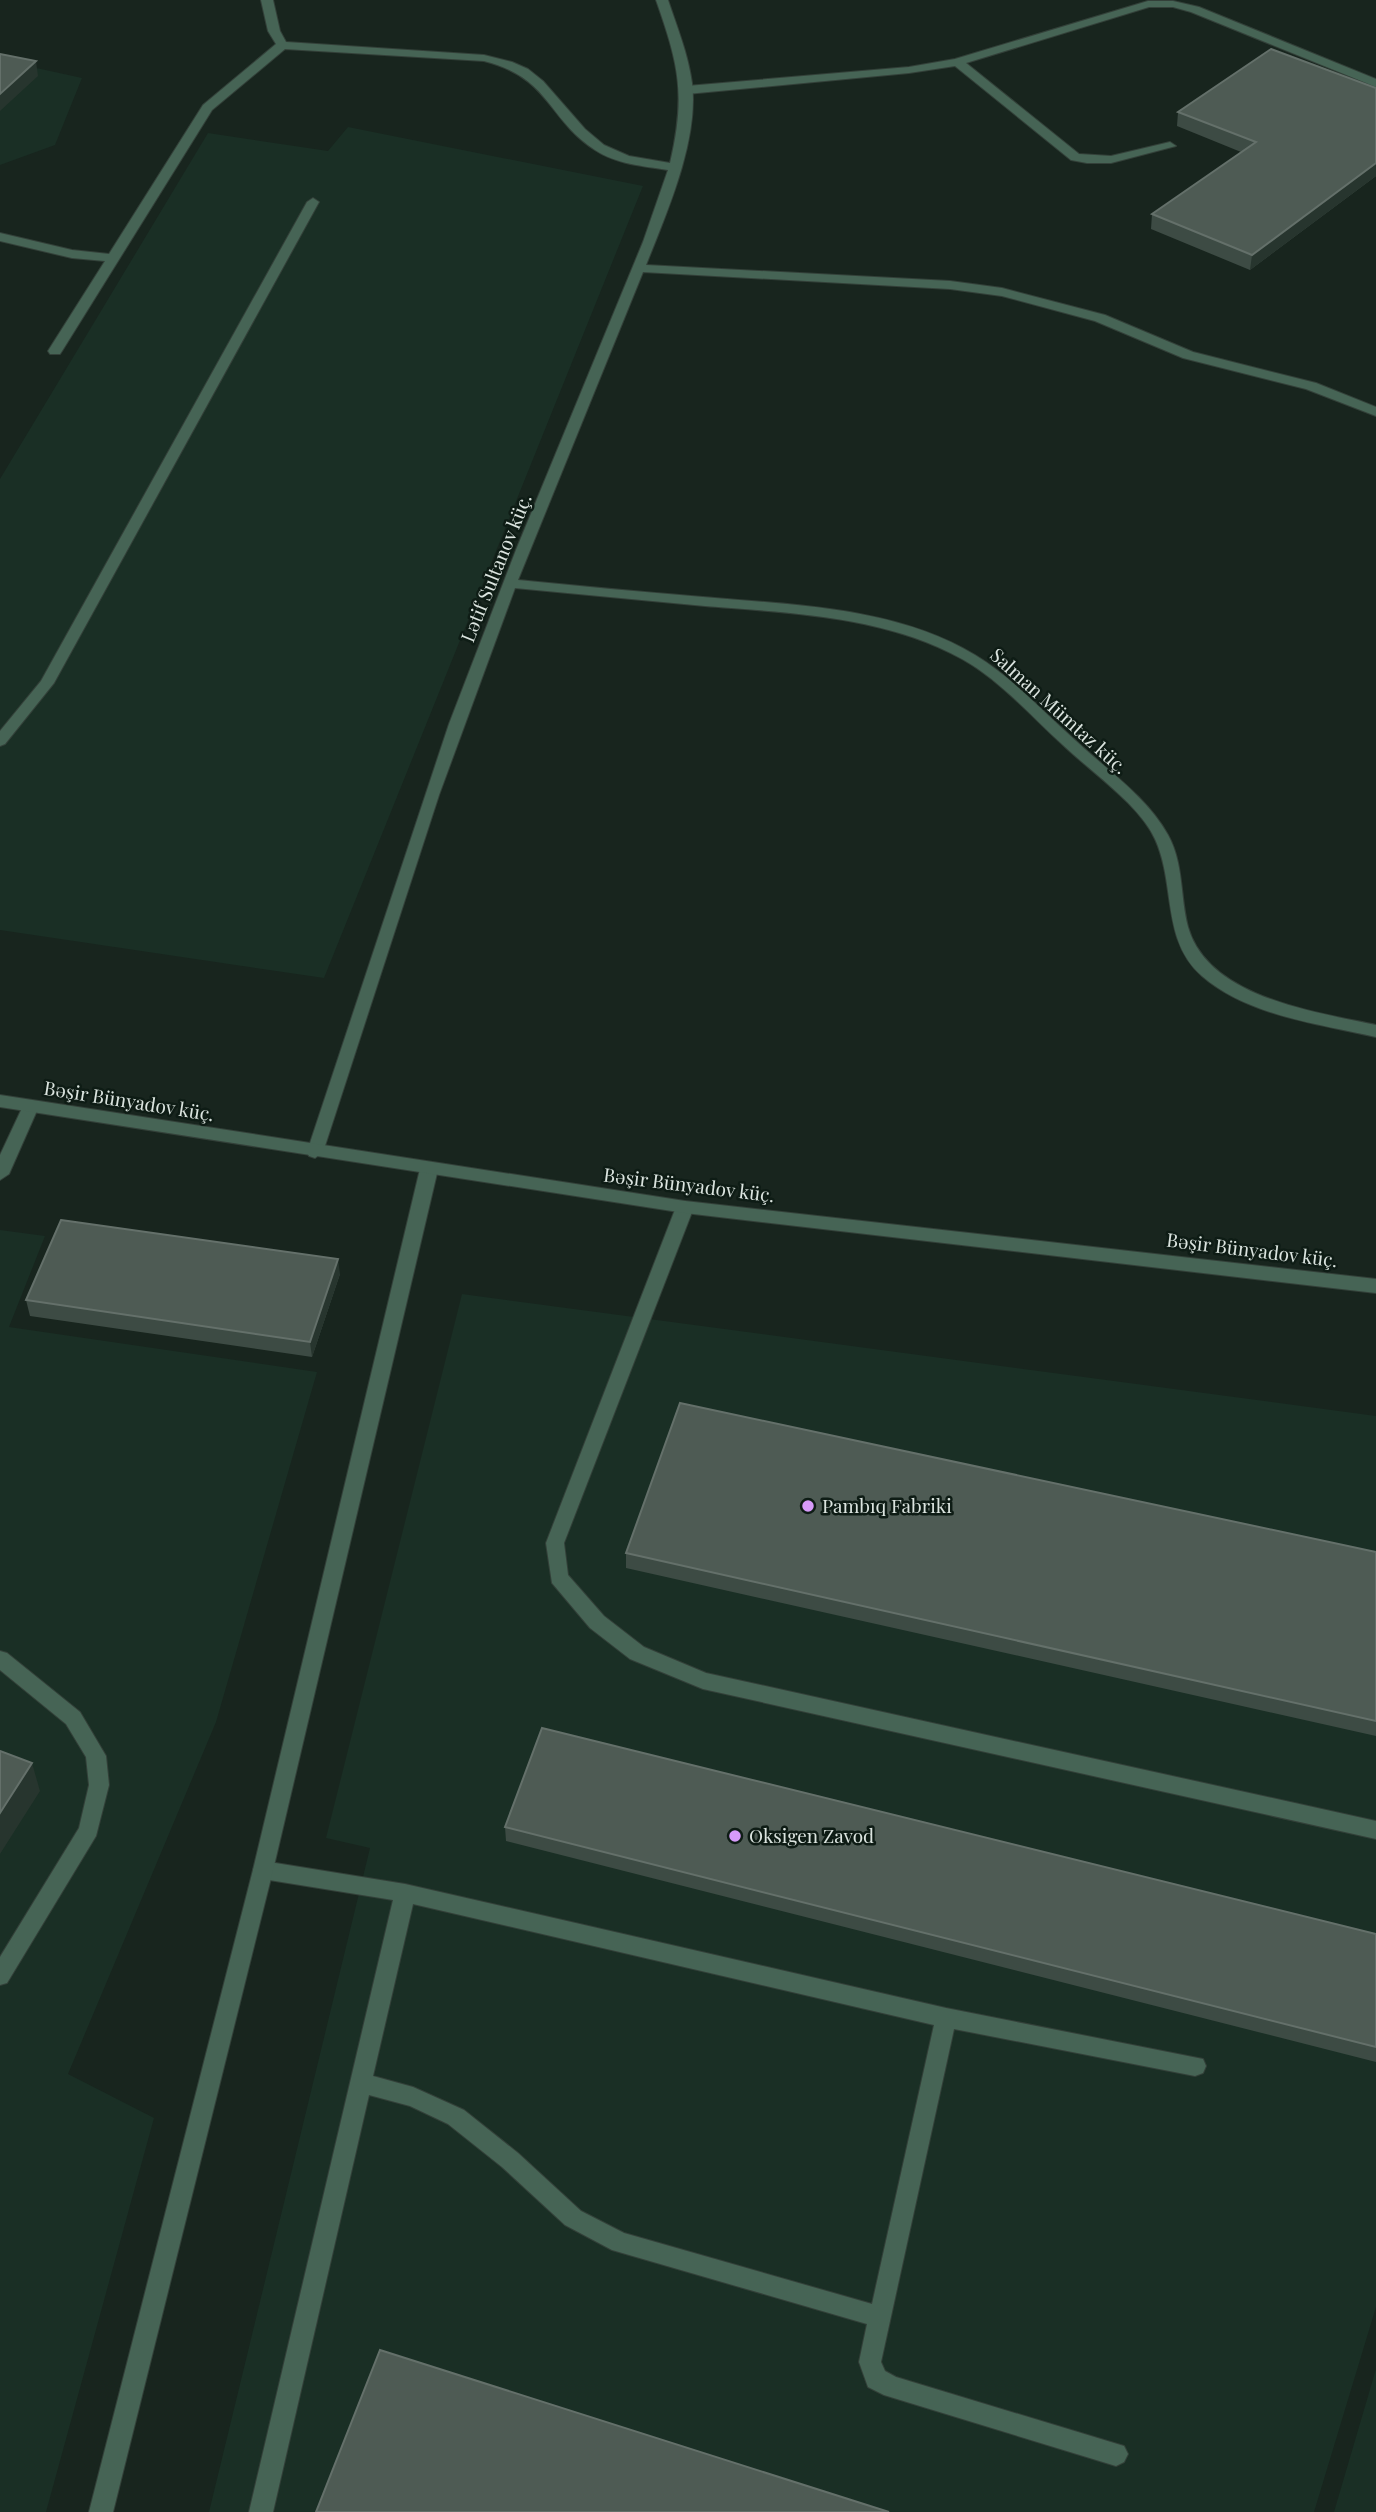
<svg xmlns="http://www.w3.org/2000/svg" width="1376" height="2512" font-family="'Playfair Display',serif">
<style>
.built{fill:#1a2f25}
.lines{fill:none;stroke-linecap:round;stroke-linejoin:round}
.service-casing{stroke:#334039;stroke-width:2}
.minor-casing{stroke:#334039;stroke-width:2}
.tertiary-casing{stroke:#334039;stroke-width:2}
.service{fill:#466455;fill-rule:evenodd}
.minor{fill:#466455;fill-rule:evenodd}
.tertiary{fill:#466455;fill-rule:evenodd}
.wall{fill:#3d4b44}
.shaded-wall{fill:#27352e}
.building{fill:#4e5b54;stroke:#64706a;stroke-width:2}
.poi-dot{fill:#d79bf9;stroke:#0e1c15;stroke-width:2.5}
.labels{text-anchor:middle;stroke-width:5;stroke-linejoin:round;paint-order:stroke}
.street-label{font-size:19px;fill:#dbe4df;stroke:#0e1c15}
.poi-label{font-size:19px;fill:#dbe4df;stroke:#0e1c15;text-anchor:start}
</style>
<rect width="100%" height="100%" fill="#18251e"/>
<path class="built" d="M0 60 82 78 55 145 0 165Z
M348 127 643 186 324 978 0 930V479L208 133 328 151Z
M0 1230 45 1236 9 1327 317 1372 216 1722 68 2074 154 2118 46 2512H0Z
M462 1294 1376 1416V2307L1314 2512H209L370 1848 326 1838Z
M1376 2369V2512H1334Z"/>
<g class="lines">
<g class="service-casing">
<path id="service" d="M1148 1H1173L1199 7 1376 79V87L1191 12 1173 7H1149L966 63 1079 154 1111 156 1170 142 1176 146 1111 163H1087L1071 160 955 66 909 73 687 94 681 90 687 86 909 67 955 59Z
M313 198 319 202 54 683 5 744 0 746V731L41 681 307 202Z
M31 1100 39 1106 9 1174 0 1180V1155L23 1106Z
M685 1201 694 1207 564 1543 568 1575 604 1616 644 1647 706 1673 1376 1821V1839L703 1689 630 1659 590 1628 552 1583 546 1543 676 1207Z
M0 1651 7 1653 80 1712 106 1756 109 1785 96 1836 7 1983 0 1985V1957L79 1828 89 1785 86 1757 66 1724 0 1670Z
M263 1861 405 1884 946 2008 1203 2059 1206 2066 1203 2073 1195 2076 954 2029 881 2362 885 2371 896 2377 1124 2446 1128 2454 1124 2462 1116 2466 884 2395 868 2387 859 2362 867 2324 612 2250 565 2225 502 2167 448 2124 410 2106 369 2095 273 2512H249L393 1900 263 1879 256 1876 253 1870 256 1864ZM413 1904 934 2025 872 2304 624 2233 581 2211 518 2153 464 2110 413 2087 373 2076Z"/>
</g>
<g class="minor-casing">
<path id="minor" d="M261 0H273L280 31 286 42 484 55 512 62 528 69 543 81 585 129 604 145 629 156 670 163C686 95 679 65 656 0H668C677 27 688 54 692 83 699 140 667 212 646 265L950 281 1002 288 1105 315 1193 352 1316 383 1376 407V416L1306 389 1183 358 1095 321 1002 296 950 289 643 272 518 580C580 586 641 592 703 597 793 605 896 607 975 655 1013 678 1043 712 1076 741 1107 770 1147 797 1168 835 1184 864 1180 897 1188 927 1208 998 1316 1012 1376 1025V1037C1320 1024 1248 1016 1202 976 1161 940 1176 885 1155 839 1139 804 1091 772 1063 745 1031 716 1001 681 962 659 885 616 791 613 705 606 642 600 578 594 515 588L439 795 323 1152 315 1158 309 1156 307 1152 449 724 516 550 643 242 668 170C643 166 616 164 595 150 547 119 551 78 484 61L285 49 212 110 62 351 60 354H50L48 351 105 261 72 258 0 241V233L72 250 109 254 203 105 276 44 268 31Z
M429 1163 438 1169 273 1870 113 2512H89L253 1870 420 1169Z"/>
</g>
<g class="tertiary-casing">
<path id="tertiary" d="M0 1095 685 1201 1376 1279V1293L685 1213 0 1107Z"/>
</g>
<use href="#service" class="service"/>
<use href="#minor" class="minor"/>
<use href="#tertiary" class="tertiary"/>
</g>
<path class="wall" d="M1376 88V176L1250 270 1151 229 1152 214 1241 152 1177 126 1178 112Z
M340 1274 312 1357 30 1316 26 1300Z
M1376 1552V1736L626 1568V1553Z
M505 1827 1376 1934V2062L506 1841Z"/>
<path class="shaded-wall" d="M36 61 38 76 0 111V94Z
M1376 163V176L1250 270 1252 255Z
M338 1259 340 1274 312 1357 310 1342Z
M32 1763 40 1791 0 1854V1813Z"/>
<path class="building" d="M1271 49 1376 88V163L1252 255 1152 214 1256 142 1178 112Z
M0 54 36 61 0 94Z
M61 1220 338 1259 310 1342 26 1300Z
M680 1403 1376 1552V1721L626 1553Z
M542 1728 1376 1934V2047L505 1827Z
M0 1751 32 1763 0 1813Z
M380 2350 889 2512H316Z"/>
<g class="poi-dot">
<circle cx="808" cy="1506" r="7"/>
<circle cx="735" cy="1836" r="7"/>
</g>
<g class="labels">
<g class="street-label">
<text transform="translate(496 568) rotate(-68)" y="7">Lətif Sultanov küç.</text>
<text transform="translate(1059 711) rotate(42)" y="7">Salman Mümtaz küç.</text>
<text transform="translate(129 1101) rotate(9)" y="7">Bəşir Bünyadov küç.</text>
<text transform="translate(689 1185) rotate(7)" y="7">Bəşir Bünyadov küç.</text>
<text transform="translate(1252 1250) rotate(7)" y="7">Bəşir Bünyadov küç.</text>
</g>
<g class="poi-label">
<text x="822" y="1513">Pambıq Fabriki</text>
<text x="749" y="1843">Oksigen Zavod</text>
</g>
</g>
</svg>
